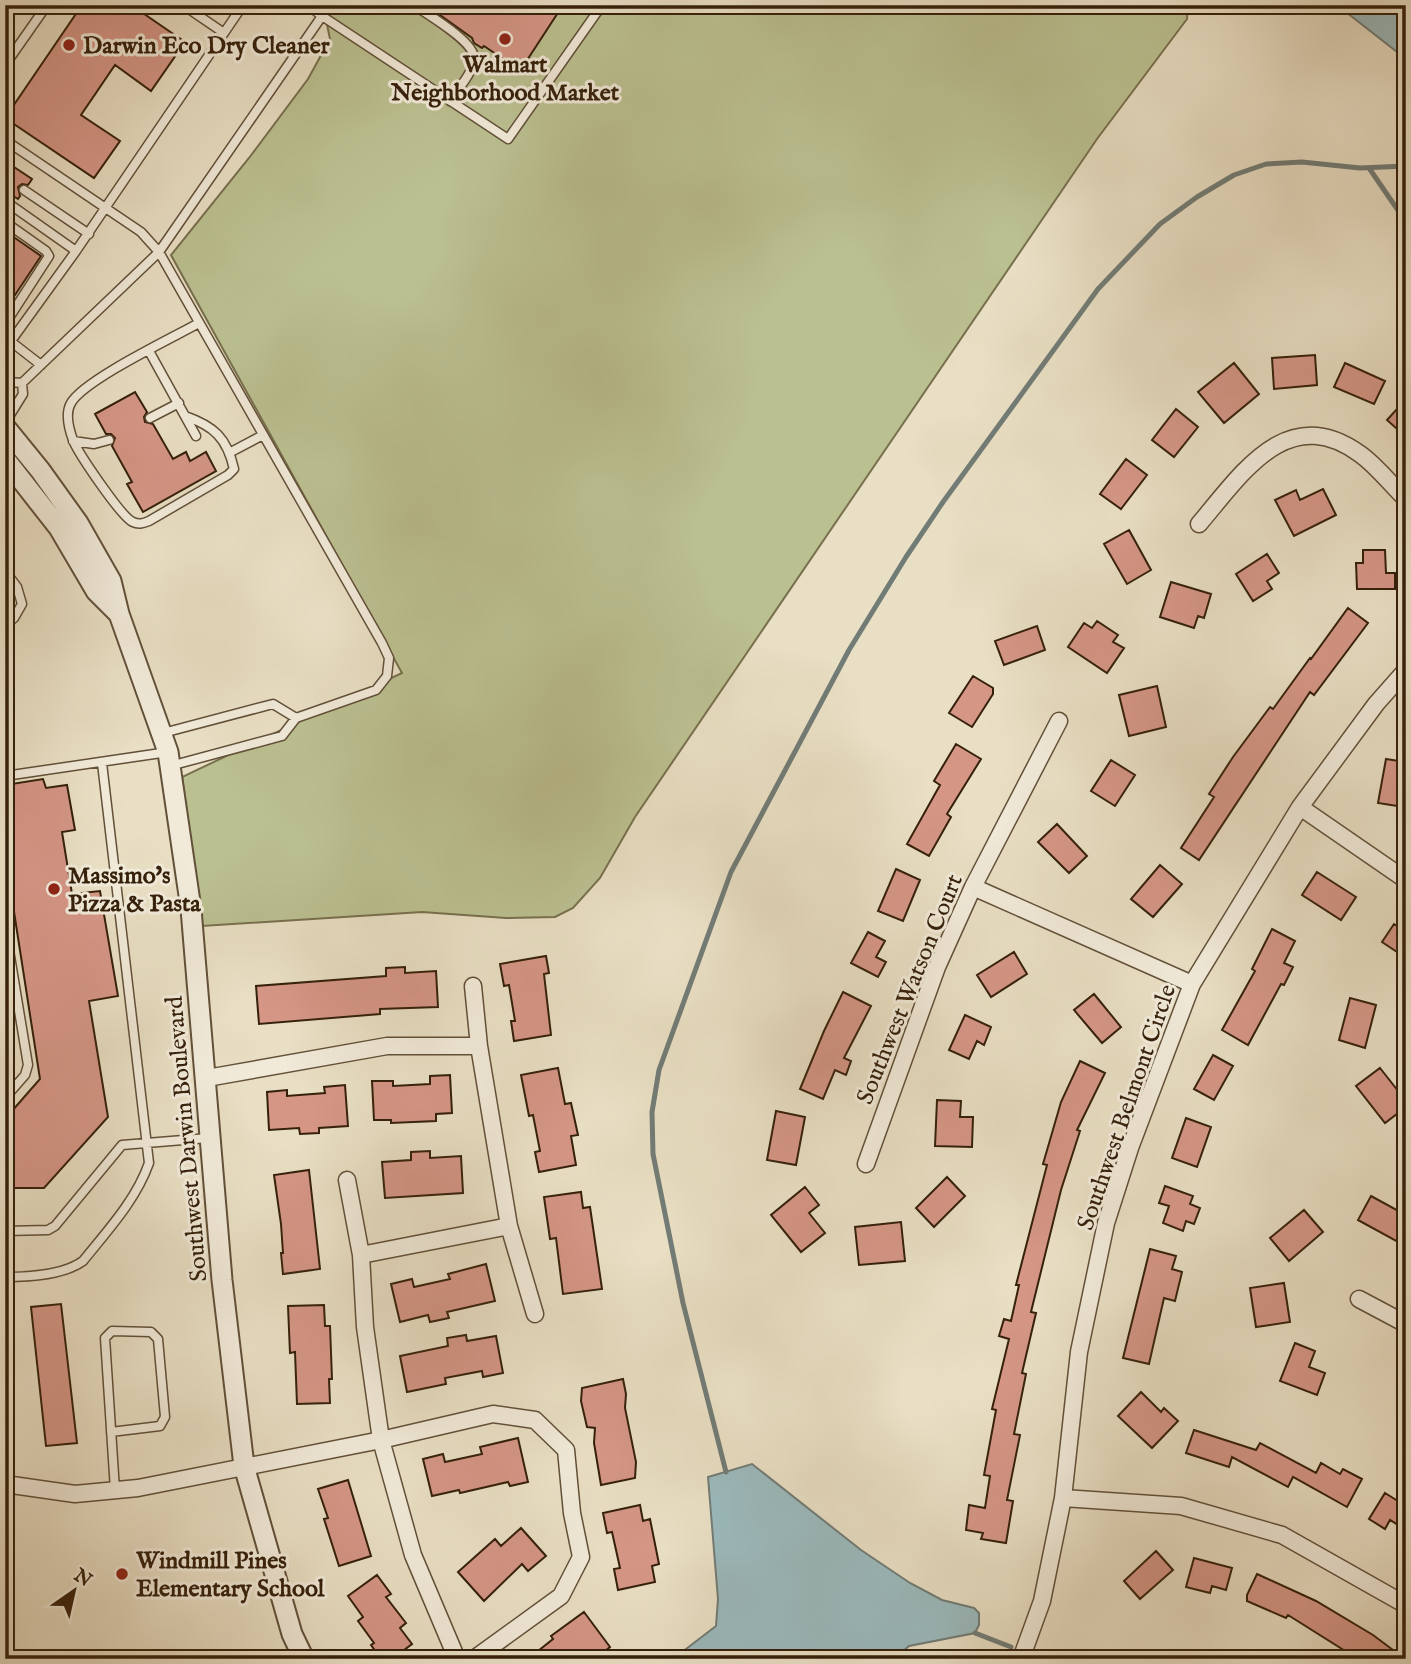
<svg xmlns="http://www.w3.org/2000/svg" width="1411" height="1664" font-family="'IM FELL English',serif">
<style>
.green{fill:#bbc091;stroke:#78704e;stroke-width:2}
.water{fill:#9bbabd;stroke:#727c76;stroke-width:2}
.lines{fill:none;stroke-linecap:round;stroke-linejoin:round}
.stream{stroke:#727c76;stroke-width:5}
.building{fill:#d59686;stroke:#35200b;stroke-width:2}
.service-casing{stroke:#625039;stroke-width:11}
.minor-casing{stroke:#625039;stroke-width:19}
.tertiary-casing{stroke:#625039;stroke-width:23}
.service{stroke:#f1ead9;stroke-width:8}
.minor{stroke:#f1ead9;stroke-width:16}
.tertiary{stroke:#f1ead9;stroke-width:19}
.poi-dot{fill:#8f2418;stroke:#f1ead9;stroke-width:2.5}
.labels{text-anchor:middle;stroke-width:6;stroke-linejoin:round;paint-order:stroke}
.poi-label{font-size:24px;font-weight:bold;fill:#35200b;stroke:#f1ead9;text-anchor:start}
.street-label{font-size:24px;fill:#35200b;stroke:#f1ead9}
</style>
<rect width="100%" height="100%" fill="#e9dfc4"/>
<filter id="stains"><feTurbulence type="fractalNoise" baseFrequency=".00286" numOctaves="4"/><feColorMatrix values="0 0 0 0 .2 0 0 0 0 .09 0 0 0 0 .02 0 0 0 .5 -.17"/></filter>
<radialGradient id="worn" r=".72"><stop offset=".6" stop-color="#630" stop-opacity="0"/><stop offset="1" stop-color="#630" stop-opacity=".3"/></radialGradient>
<path class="green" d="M323 5H1188L1187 19 1097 139 635 817 600 878 573 908 555 917 506 918 422 912 202 926 182 777 402 673 171 255 249 158 308 79 330 39Z"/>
<path class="water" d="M1337 5H1406V59Z
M752 1464 861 1550 910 1583 942 1600 974 1608 979 1613V1625L975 1633 909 1646 894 1659H673L716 1626 718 1599 708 1477Z
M1081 1651H1098L1109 1659H1072Z"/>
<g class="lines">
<path class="stream" d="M1369 168 1406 222
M726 1472 683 1303 653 1154 652 1112 659 1070 731 872 849 650 906 557 943 502 1098 289 1160 224 1197 197 1234 175 1266 164 1302 162 1360 168 1406 166
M975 1633 1011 1647
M1037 1657 1041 1659"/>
</g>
<path class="building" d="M82 5H131L185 42 151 91 115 65 81 115 120 141 94 178 5 118Z
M426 5H563L518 74 507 66 509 63 484 46 482 48 474 43 472 38Z
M5 161 32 179 28 185 22 184 18 187 20 196 18 199 5 191Z
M5 231 41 256 5 310Z
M1315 355 1317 385 1274 389 1272 358Z
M1234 363 1259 394 1224 423 1198 392Z
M1345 363 1385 381 1374 404 1334 387Z
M135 392 147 412 144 417 145 422 153 424 173 459 186 452 190 461 206 452 216 471 143 512 127 484 132 482 112 446 115 438 111 434H106L95 414Z
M1406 399V437L1387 420Z
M1176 409 1198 427 1174 457 1152 440Z
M1126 459 1147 475 1121 509 1100 494Z
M1323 489 1336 515 1294 536 1275 500 1296 490 1300 500Z
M1129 530 1151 570 1127 584 1104 544Z
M1363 550H1385L1386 573H1395V589H1357L1356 563H1363Z
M1267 554 1279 573 1267 581 1272 589 1253 601 1236 574Z
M1171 582 1211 594 1204 618 1198 616 1194 628 1160 617Z
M1348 608 1368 623 1314 695 1310 692 1199 860 1181 848 1214 797 1209 794 1233 757 1270 707 1273 709 1310 658 1311 659Z
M1097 621 1118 635 1113 642 1124 648 1107 673 1068 647 1084 623 1092 628Z
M1037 626 1045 650 1004 665 995 641Z
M973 676 993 688V694L972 727 949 713Z
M1157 686 1166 727 1129 736 1119 695Z
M956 744 981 759 947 814 951 817 929 856 907 844 940 785 934 781Z
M1386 759 1406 762 1404 807 1378 803Z
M1111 760 1135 775 1115 806 1091 791Z
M43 779 46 788 67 785 75 830 62 832 72 894 100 891 118 996 89 1001 108 1117 44 1188H5V1119L40 1079 5 854V785Z
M1057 824 1087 856 1069 873 1038 842Z
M1160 865 1182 884 1153 917 1131 899Z
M896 869 920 880 903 921 878 911Z
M1317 872 1356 897 1341 920 1302 895Z
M1394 924 1406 931V958L1382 942Z
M1272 929 1295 941 1284 963 1293 967 1284 985 1281 984 1248 1045 1222 1030 1255 971 1252 969Z
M868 932 885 941 876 957 886 962 878 977 851 963Z
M1014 952 1027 974 991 997 977 975Z
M546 956 549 973 544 974 551 1035 514 1041 511 1021H515L509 985 504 986 500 964Z
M405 967V973L436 971 438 1007 380 1009V1014L259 1024 256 986 386 976V968Z
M843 992 871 1006 844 1058 851 1061 846 1075 835 1070 823 1099 800 1089 824 1031Z
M1094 994 1121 1027 1102 1043 1074 1010Z
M1350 998 1376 1005 1365 1048 1339 1040Z
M965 1015 991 1027 984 1045 977 1041 969 1059 949 1050Z
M1213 1055 1233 1066 1214 1100 1194 1089Z
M1080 1061 1105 1073 1077 1130 1080 1131 1061 1190 1031 1312 1036 1313 1022 1373 1026 1374 1014 1434 1020 1435 1007 1500 1013 1501 1006 1543 981 1539 983 1533 966 1530 969 1505 985 1508 990 1476 984 1475 996 1410 992 1409 1009 1339 999 1336 1004 1319 1011 1321 1019 1285H1016L1047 1165 1043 1164 1061 1102Z
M558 1068 565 1104 571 1103 578 1135 571 1136 576 1165 539 1172 535 1152 540 1151 533 1115 529 1116 521 1075Z
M1380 1068 1406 1101V1107L1385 1123 1356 1086Z
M450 1075 452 1113 436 1114V1121L391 1123V1120H374L372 1081H393V1086L430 1084V1076Z
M345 1085 348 1126 319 1128V1133L300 1134 299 1128 269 1130 267 1092 287 1090V1096L325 1093 324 1087Z
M937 1100 961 1101 960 1117H973L972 1147 935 1146Z
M776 1111 805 1117 796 1165 767 1160Z
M1186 1118 1211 1127 1197 1167 1172 1158Z
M430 1151V1158L461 1156 463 1193 385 1198 382 1162 411 1160V1152Z
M309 1170 320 1269 283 1274 281 1253H283L281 1224 274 1175Z
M947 1177 965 1196 934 1227 916 1208Z
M1165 1186 1193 1196 1190 1204 1200 1208 1194 1224 1186 1221 1183 1231 1163 1223 1169 1206 1159 1203Z
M805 1187 819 1205 809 1213 825 1233 801 1252 771 1215Z
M581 1192 583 1208 590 1207 602 1289 563 1294 556 1238 550 1239 544 1197Z
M1371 1196 1406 1215V1228L1398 1242 1358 1220Z
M1304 1210 1323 1232 1289 1261 1270 1238Z
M901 1222 905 1261 859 1265 855 1227Z
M1150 1249 1176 1256 1172 1269 1182 1272 1175 1301 1164 1298 1149 1364 1123 1358Z
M486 1264 495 1301 447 1312 449 1318 430 1322 428 1315 400 1322 391 1284 412 1279 414 1287 450 1279 448 1274Z
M1284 1283 1290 1322 1256 1327 1250 1288Z
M61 1304 77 1443 46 1446 31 1307Z
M324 1305 325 1326H330L332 1379H329L330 1403 297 1404 295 1352 290 1353 288 1306Z
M466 1335 467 1341 496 1336 503 1373 483 1377 482 1371 445 1378 446 1384 407 1392 400 1356 448 1346 447 1338Z
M1295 1343 1315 1351 1309 1367 1325 1373 1317 1395 1280 1381Z
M623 1379 626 1394 625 1408 636 1462 635 1478 601 1485 594 1443 595 1428 587 1427 581 1401 582 1388Z
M1141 1392 1161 1412 1164 1408 1178 1421 1152 1448 1118 1416Z
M1194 1430 1256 1450 1260 1443 1316 1473 1321 1463 1340 1474 1343 1469 1362 1479 1347 1507 1293 1477 1288 1487 1232 1457 1229 1467 1186 1453Z
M518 1438 528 1482 510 1486 508 1482 460 1493 459 1490 432 1496 423 1459 443 1454 445 1462 482 1454 480 1447Z
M348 1480 371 1556 339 1566 324 1519 328 1518 318 1489Z
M1385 1493 1406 1506V1530L1390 1520 1385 1529 1369 1519Z
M640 1505 643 1521 650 1519 659 1564 652 1566 655 1582 618 1590 614 1569 620 1568 612 1532 607 1533 603 1513Z
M521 1528 546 1556 528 1571 522 1564 484 1601 458 1572 495 1539 501 1546Z
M1156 1551 1173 1570 1140 1599 1124 1581Z
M1194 1558 1232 1568 1226 1590 1212 1586 1210 1593 1186 1587Z
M1257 1574 1316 1601 1373 1635 1405 1659H1358L1288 1615 1286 1618 1247 1601V1595Z
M377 1575 391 1594 386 1597 406 1623 400 1628 412 1644 392 1659H381L371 1645 374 1643 358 1621 363 1617 348 1596Z
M584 1612 610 1647 595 1659 590 1653 584 1659H528L553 1639 551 1636Z"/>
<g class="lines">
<g class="service-casing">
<path id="service" d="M328 5 322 16 508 139 602 5
M414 5C428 15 474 41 474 58 474 72 457 90 450 101
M224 33 243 5
M5 65 47 5
M5 140 141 232 159 252 382 643 389 658 387 676 376 690 296 718 282 736 170 766
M24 190 89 234
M5 201 76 251 224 33 183 5
M5 222 46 251 49 256 5 324
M5 337 41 365
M11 341 76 251
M149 351 196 436
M5 384 8 382 22 383 159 252 322 16 308 5
M185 416C214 426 227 438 234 469L228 475 149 521C144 523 139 525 133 522 122 518 78 453 73 440 69 429 65 413 71 403 84 380 172 338 199 323
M150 418 179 403
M5 423 23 394 22 383
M73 441 94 444 109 440
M229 453 263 435
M5 571 17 587 22 604 14 618 5 625
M163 733 273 704 296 718
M5 776 168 752
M5 926 28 1065 25 1075 5 1098
M5 1231 48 1230 55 1226 122 1145 208 1138
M5 1277C29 1277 64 1275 83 1261 108 1230 136 1200 149 1163L102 763
M111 1432 160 1426 165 1417 158 1339 151 1332 112 1331 105 1338 115 1490"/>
</g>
<g class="minor-casing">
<path id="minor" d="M1199 524C1241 475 1287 401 1360 454 1377 466 1391 485 1406 499
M1300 807 1406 880
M973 887 1192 984
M473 986 479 1046 509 1226 535 1314
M207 1078 387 1046H479
M866 1164 937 967 973 887 1059 721
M347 1180 361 1255 365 1327 381 1440 413 1555 457 1659
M361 1255 509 1226
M1359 1299 1406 1324
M5 1484 75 1494 138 1488 381 1440 493 1414 535 1420 566 1450 572 1513 581 1557 561 1596 474 1659
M1063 1498 1181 1506 1282 1535 1406 1605
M1021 1659 1042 1601 1063 1498 1079 1352 1106 1223 1130 1148 1192 984 1300 807 1376 704 1406 670"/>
</g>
<g class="tertiary-casing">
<path id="tertiary" d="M5 427 40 470 78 523 111 581 119 614 168 752 191 909 222 1280 244 1466 292 1634 304 1659
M5 459 59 528 96 591 118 613"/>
</g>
<use href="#service" class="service"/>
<use href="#minor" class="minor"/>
<use href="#tertiary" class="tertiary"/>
</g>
<g class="poi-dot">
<circle cx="505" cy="39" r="7"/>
<circle cx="69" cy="45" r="7"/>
<circle cx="54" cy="889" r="7"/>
<circle cx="122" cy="1574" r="7"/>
</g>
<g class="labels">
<g class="poi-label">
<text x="83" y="53">Darwin Eco Dry Cleaner</text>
<text x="505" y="72" text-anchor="middle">Walmart<tspan x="505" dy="28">Neighborhood Market</tspan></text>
<text x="68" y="883">Massimo's<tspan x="68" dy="28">Pizza &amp; Pasta</tspan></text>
<text x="136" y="1568">Windmill Pines<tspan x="136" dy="28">Elementary School</tspan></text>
</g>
<g class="street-label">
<text transform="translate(909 989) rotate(-68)" y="8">Southwest Watson Court</text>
<text transform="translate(1126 1107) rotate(-71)" y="8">Southwest Belmont Circle</text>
<text transform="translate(186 1139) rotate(-95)" y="8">Southwest Darwin Boulevard</text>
</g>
</g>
<rect width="1411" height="1664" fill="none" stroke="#e9dfc4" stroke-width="28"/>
<rect x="7" y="7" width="1397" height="1650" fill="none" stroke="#35200b" stroke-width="3.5"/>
<rect x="14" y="14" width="1383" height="1636" fill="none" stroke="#35200b" stroke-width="2"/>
<g transform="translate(74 1591) rotate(34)" stroke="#f1ead9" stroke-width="5" paint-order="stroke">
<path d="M0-5L12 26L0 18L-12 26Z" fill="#35200b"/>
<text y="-10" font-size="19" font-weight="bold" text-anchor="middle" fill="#35200b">N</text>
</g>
<rect width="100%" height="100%" filter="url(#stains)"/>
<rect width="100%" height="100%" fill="url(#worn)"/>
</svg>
